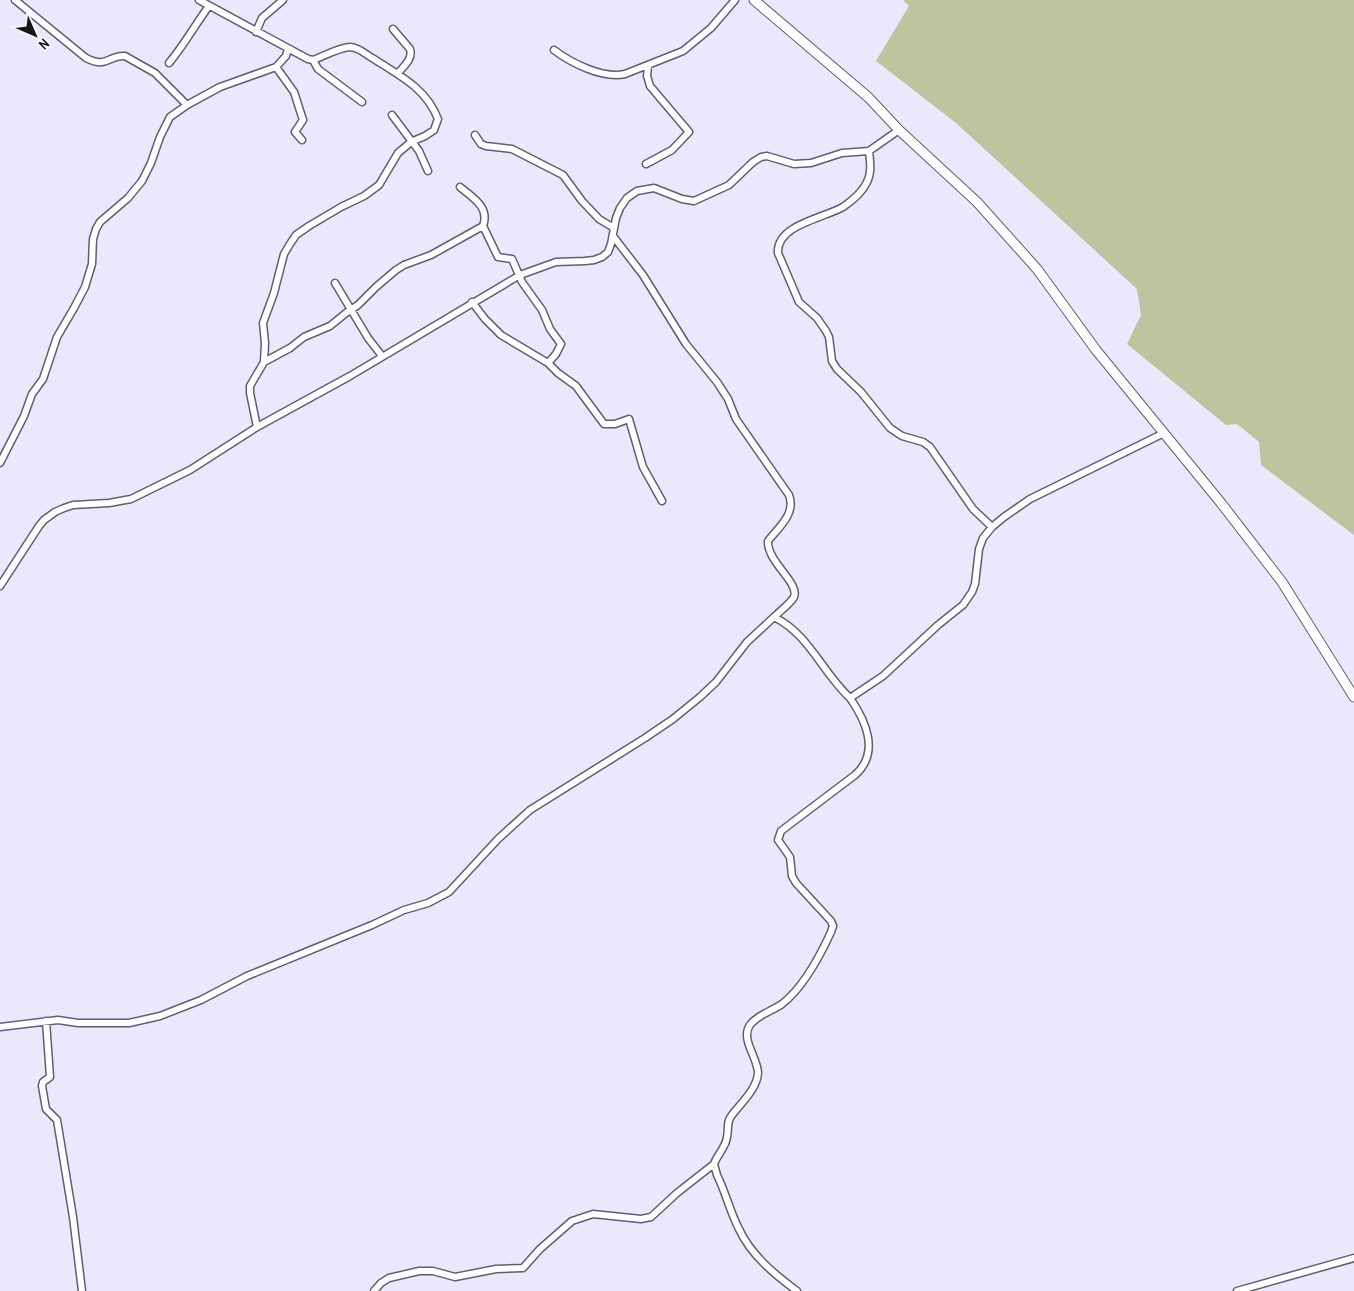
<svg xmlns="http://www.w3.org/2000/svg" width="1354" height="1291" font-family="'Archivo Narrow',sans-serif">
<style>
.green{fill:#bdc59f}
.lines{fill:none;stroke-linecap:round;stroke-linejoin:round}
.minor-casing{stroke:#615d75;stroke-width:9}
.secondary-casing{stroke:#615d75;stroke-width:11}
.minor{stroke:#fff;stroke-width:6}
.secondary{stroke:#fff;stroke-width:9}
</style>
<rect width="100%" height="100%" fill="#ebe7fd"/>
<path class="green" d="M903 0H1354V535L1261 465 1259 442 1237 424 1226 425 1127 344 1141 315 1137 289 956 123 876 61 909 6Z"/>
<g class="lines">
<g class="minor-casing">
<path id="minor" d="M199 0 308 59 313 60C324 56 338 48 350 47 359 47 366 55 374 59 400 76 426 88 438 119L434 130 425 136 411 142 398 153 379 185 364 196 341 207 309 226 296 235 290 244 284 254 274 293 263 323 265 343 264 362
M393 29 410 49C413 59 404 66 398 73
M256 32 262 18 283 0
M554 50C571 63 603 79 625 74L683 51 711 28 735 0
M313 60 318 69 362 102
M169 63C184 45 195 25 209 6
M276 67 294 92 303 120 295 132 302 140
M187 105 220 87 276 67 286 56 288 49
M392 115 419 151 428 171
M475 135 481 144 486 146 512 149 563 175 582 201 599 219 614 228
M869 151C870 161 872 172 867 182 863 191 852 201 843 207 824 218 776 225 778 253L799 302 817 318 826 331 829 337 832 361 837 369 861 392 890 428 902 436 923 442 930 447 973 509 992 527
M646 164 672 150 689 132 650 86 647 76 648 66
M483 226 498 257 512 259 522 282 542 310 550 329 561 344 556 354 548 363
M613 236 643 275 686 344 717 382 728 399 736 419 789 495C796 514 779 527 768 541 767 562 800 583 794 597 790 604 780 611 774 617
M335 283 368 338 382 356
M472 302 485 319 501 335 548 363 558 373 576 386 604 424H615L629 419 643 467 662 501
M257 427 250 393V386L264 362 290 348 304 337 330 326 346 313 358 305 376 287 396 270 404 265 431 255 483 226C490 207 473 198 460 187
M0 463 24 416 32 394 43 379 57 337 74 308 85 287 92 264 93 239 96 229 100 222 128 198 142 181 151 163 160 137 170 117 187 105 155 73 125 56C107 55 108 69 86 58L15 0
M0 586 39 526 44 520 55 512 64 508 73 505 109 503 131 499 190 470 257 427 350 376 520 275 556 262 585 261 594 260 602 257 608 252 611 244 616 218 620 208 627 198 637 191 654 188 682 199 694 201 729 185 753 162 761 157 767 156 794 164 811 163 842 153 869 151 899 130
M46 1021 50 1077 43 1082 42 1086 46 1109 57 1120 73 1217 82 1291
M0 1027 58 1020 78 1023H129L160 1016 201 1000 247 976 372 925 404 910 428 903 449 892 498 839 530 810 645 738 673 719 700 697 716 682 747 642 774 617C809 634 822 672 850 698L883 676 938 625 963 605 972 592 975 584 979 549 983 538 992 527 1004 517 1030 499 1164 433
M374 1291 381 1283 389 1278 419 1271H433L455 1277 496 1269 523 1268 540 1249 572 1221 593 1214 641 1219 651 1217 677 1193 714 1164
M797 1291C774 1274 751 1255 739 1229 730 1212 726 1193 717 1175L714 1164C717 1155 726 1147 727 1137 729 1128 726 1122 732 1115 741 1103 757 1089 758 1073 758 1058 740 1039 750 1025 757 1015 772 1011 782 1004 804 987 820 956 831 932L833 926 831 921 796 883 792 876 790 857 778 840 781 831 855 775C880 753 866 721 850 698
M1237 1291 1354 1258"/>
</g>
<g class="secondary-casing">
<path id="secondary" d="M754 0 868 97 899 130 977 202 1037 269 1096 350 1221 503 1282 582 1354 697"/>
</g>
<use href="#minor" class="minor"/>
<use href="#secondary" class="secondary"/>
</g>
<g transform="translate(35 35) rotate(135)" stroke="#f7f7fc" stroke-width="4" paint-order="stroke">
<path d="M0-4L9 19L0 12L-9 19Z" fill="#16141e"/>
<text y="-8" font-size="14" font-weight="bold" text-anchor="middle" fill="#16141e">N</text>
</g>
</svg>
